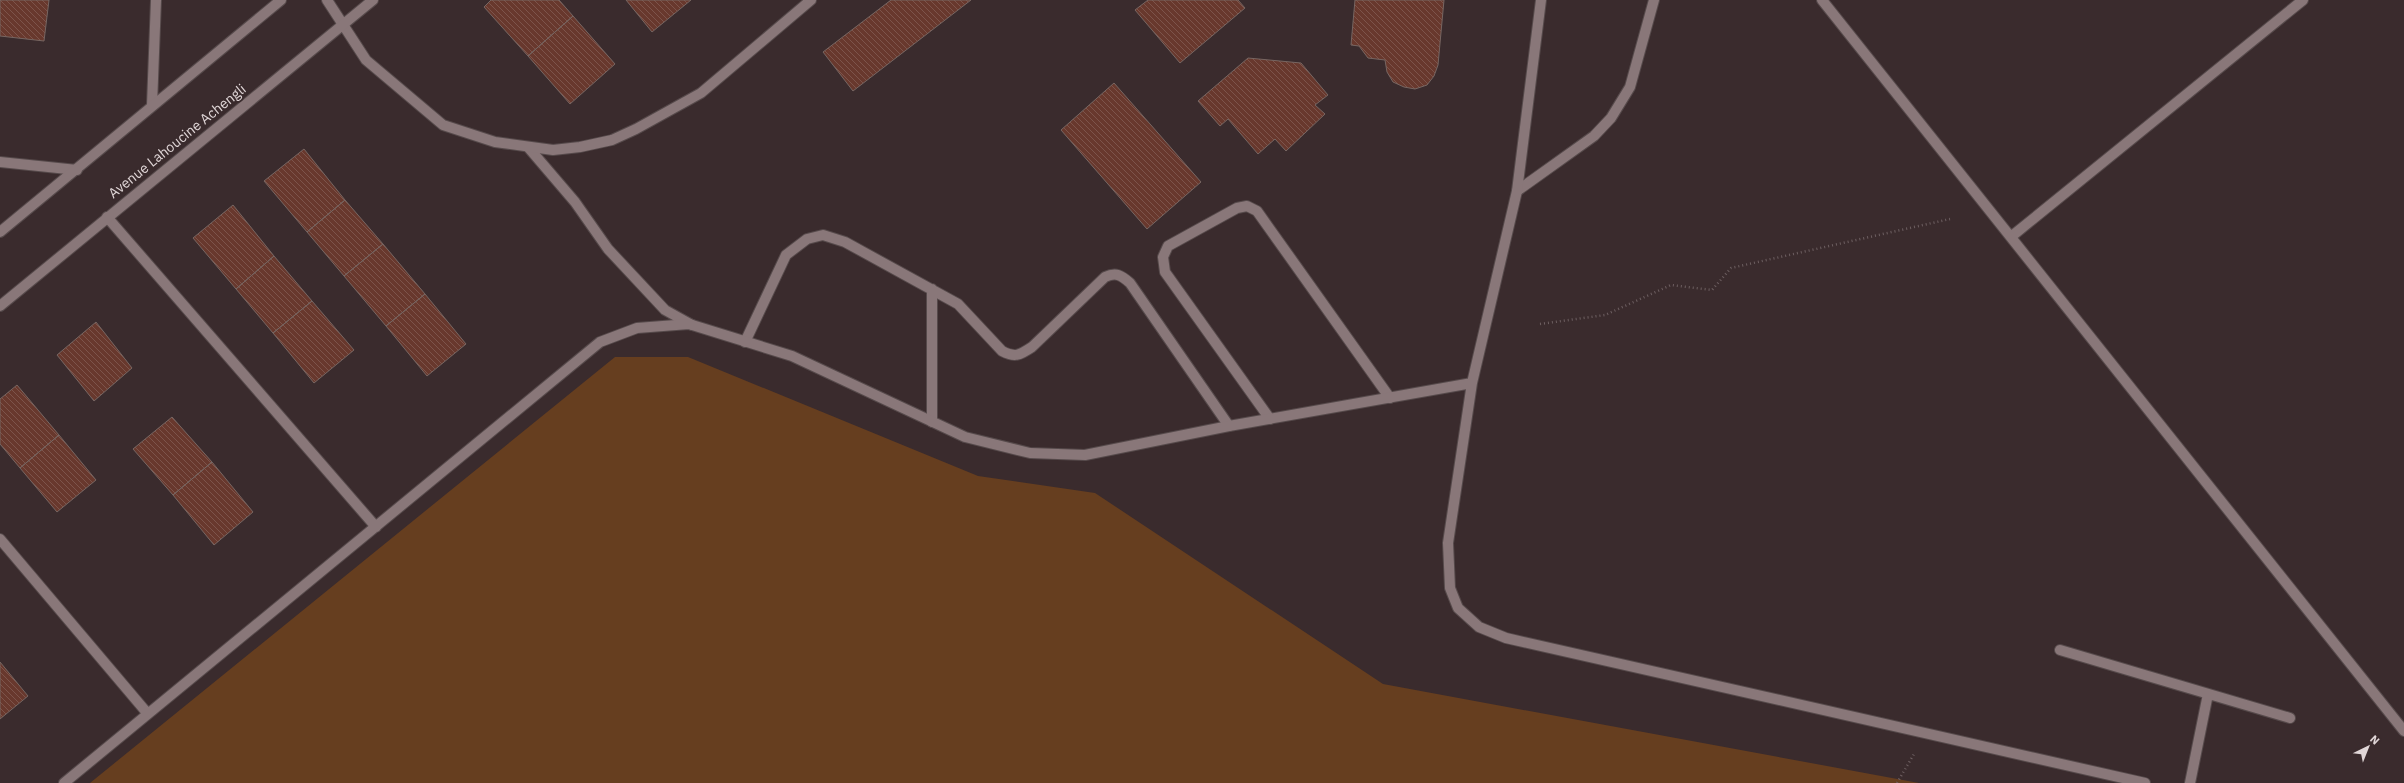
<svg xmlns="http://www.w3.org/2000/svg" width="2404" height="783" font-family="'IBM Plex Sans',sans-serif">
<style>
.grass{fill:#663e1f}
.building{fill:url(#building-back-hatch);stroke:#776662}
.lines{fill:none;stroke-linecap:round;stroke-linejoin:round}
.lane-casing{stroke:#564a4b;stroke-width:12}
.street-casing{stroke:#564a4b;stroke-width:12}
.secondary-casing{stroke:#564a4b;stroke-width:12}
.path{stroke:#6d5f61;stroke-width:2.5;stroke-dasharray:1 3;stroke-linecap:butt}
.lane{stroke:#897779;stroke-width:10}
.street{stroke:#897779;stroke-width:10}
.secondary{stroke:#897779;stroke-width:10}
.labels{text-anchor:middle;stroke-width:3.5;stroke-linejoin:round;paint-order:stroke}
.street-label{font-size:14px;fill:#e0d6d7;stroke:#3a2b2d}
</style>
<defs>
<pattern id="building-back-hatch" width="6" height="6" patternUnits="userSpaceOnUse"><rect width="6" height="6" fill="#68382d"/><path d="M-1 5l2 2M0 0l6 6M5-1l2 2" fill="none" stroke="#7d544b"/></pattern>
</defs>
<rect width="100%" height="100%" fill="#3a2b2d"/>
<path class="grass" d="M615 357H688L978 476 1095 493 1383 684 1919 783H90Z"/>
<path class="building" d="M0 0H49L44 41 0 36Z
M491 0H559L573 16 528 56 484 7Z
M626 0H691L652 32Z
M891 0H971L853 91 823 52Z
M1148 0H1238L1245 8 1180 63 1135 10Z
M1355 0H1444L1438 65 1434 76 1427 85 1415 89 1404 87 1393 82 1387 72 1385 60 1368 58 1359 46 1351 45Z
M573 16 615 64 570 104 528 56Z
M1248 58 1301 63 1328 95 1315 105 1325 114 1286 151 1275 139 1258 154 1228 119 1220 126 1198 101Z
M1114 83 1201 182 1147 229 1061 130Z
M304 149 345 200 307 232 264 181Z
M345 200 383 244 344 276 307 232Z
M233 205 274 256 236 289 193 238Z
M383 244 425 294 386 326 344 276Z
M274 256 312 301 273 333 236 289Z
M425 294 466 344 427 376 386 326Z
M312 301 354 350 314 383 273 333Z
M96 322 132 368 94 401 57 355Z
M17 385 59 435 20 468 0 444V399Z
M172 417 212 462 173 495 133 449Z
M59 435 96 480 57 512 20 468Z
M212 462 253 512 214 545 173 495Z
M0 662 28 696 0 719Z"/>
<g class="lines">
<g class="lane-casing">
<path id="lane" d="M528 147 575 202 608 249 665 310 692 325
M1517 191 1594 136 1611 118 1630 87 1654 0
M932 289V422
M745 342 786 255 807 239 823 235 845 242 958 304 1002 351C1015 358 1020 355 1032 347L1105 277C1116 272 1121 275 1130 283L1229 426
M1270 419 1165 272 1163 257 1168 246 1237 208 1247 206 1257 211 1390 398
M2060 650 2290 718
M2190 783 2208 694"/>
</g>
<g class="street-casing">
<path id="street" d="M327 0 366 60 443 125 495 142 553 150 580 147 612 140 636 129 701 93 811 0
M1541 0 1517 191 1472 383 1448 543 1450 588 1458 608 1479 627 1506 638 2145 783
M1822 0 2404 731
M152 105 156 0
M0 162 77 170
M107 217 376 527
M2012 236 2303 0
M0 539 148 714
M64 783 600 342 637 328 689 324 792 356 965 437 1030 453 1085 455 1229 426 1472 383"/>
</g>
<g class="secondary-casing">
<path id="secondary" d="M0 232 281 0
M0 306 373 0"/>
</g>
<path class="path" d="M1540 324 1605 315 1671 285 1712 290 1731 268 1950 219
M1897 783 1914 754"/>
<use href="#lane" class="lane"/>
<use href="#street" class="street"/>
<use href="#secondary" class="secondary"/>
</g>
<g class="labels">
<g class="street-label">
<text transform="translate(177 141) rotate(-39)" y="5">Avenue Lahoucine Achengli</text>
</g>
</g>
<g transform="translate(2368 747) rotate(43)" stroke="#3a2b2d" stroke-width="3" paint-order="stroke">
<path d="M0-3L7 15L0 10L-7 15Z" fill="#e0d6d7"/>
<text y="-6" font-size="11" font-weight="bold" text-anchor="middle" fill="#e0d6d7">N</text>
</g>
</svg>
